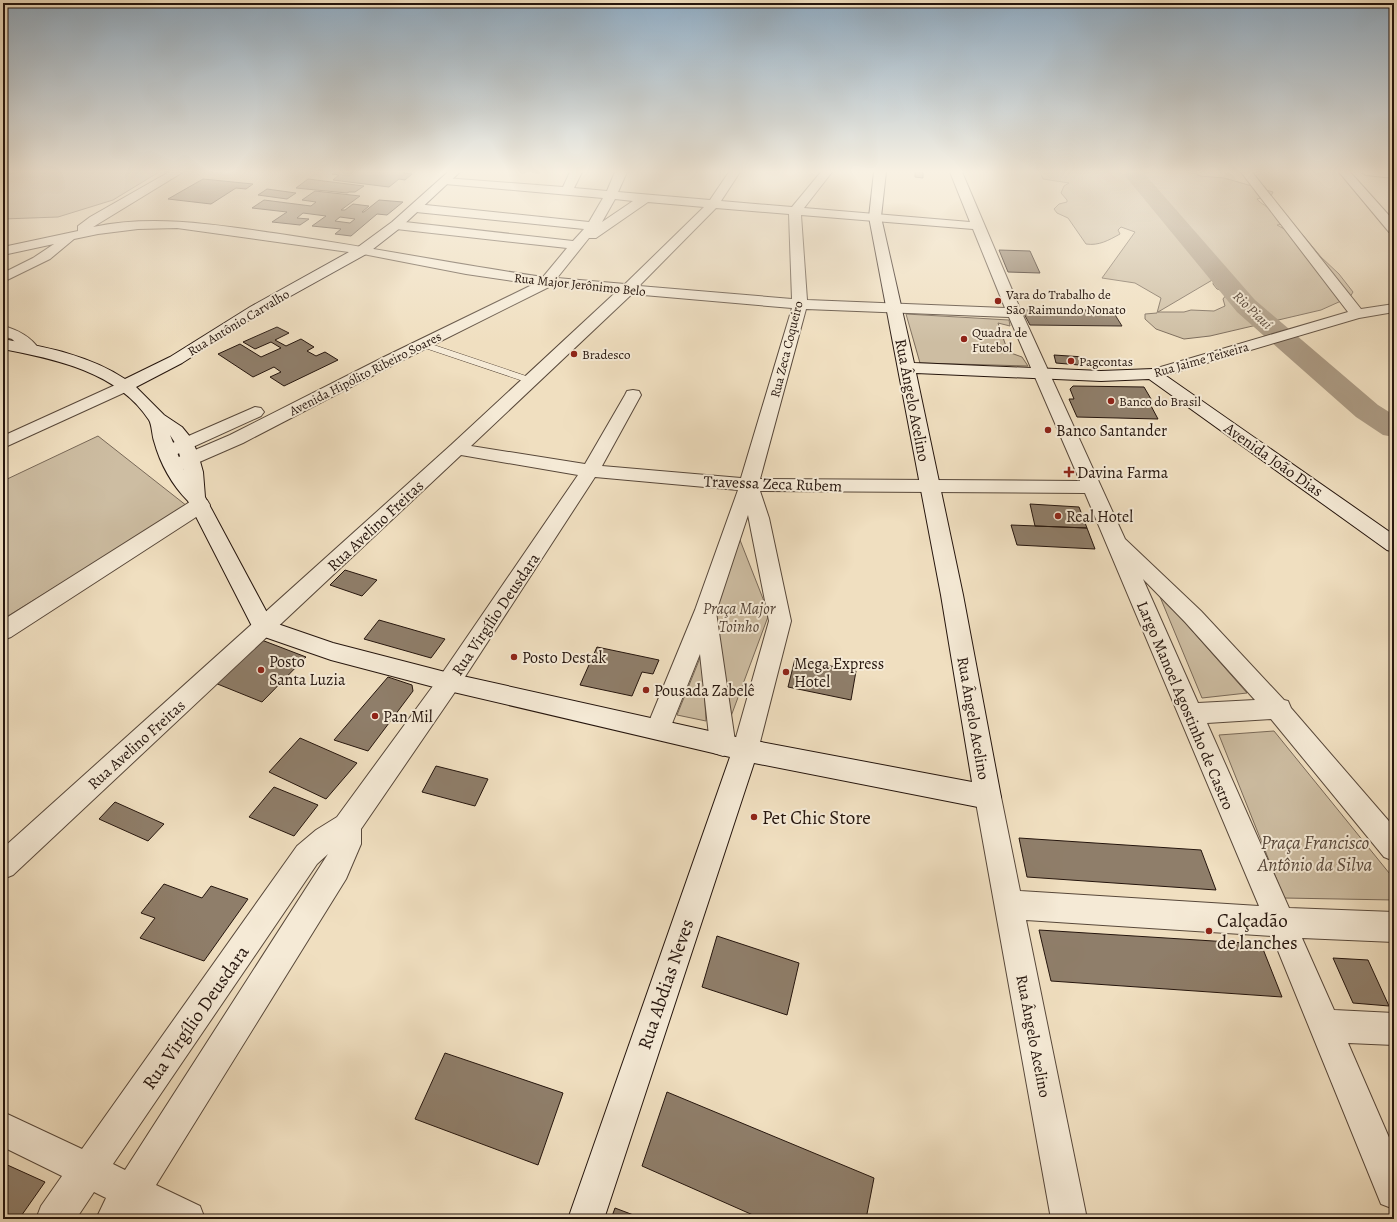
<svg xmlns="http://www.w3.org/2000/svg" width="1397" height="1222" font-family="Alegreya,serif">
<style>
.green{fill:#cdbda2;stroke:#796958;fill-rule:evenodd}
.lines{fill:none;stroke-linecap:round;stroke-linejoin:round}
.stream{fill:#756554;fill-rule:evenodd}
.river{fill:#ab9a83;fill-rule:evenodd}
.building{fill:#8f7e6a;stroke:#25150d;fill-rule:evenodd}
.lane-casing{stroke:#58483a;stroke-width:1}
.street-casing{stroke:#58483a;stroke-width:2}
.secondary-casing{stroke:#25150d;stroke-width:2}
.lane{fill:#f5ead6;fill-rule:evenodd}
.street{fill:#f5ead6;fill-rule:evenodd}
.secondary{fill:#f5ead6;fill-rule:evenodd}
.poi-dot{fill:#8f2418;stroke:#f5ead6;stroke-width:1.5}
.labels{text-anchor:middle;stroke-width:4;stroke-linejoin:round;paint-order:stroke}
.far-street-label{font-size:13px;fill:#25150d;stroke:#f5ead6}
.far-poi-label{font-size:13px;fill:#25150d;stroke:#f5ead6;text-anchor:start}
.far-water-label{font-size:14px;font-style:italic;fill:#5b4a3c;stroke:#f5ead6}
.street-label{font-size:16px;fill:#25150d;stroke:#f5ead6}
.poi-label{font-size:16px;fill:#25150d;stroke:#f5ead6;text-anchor:start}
.park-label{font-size:16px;font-style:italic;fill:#57473a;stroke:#f5ead6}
.near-poi-label{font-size:19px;fill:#25150d;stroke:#f5ead6;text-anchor:start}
.near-park-label{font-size:19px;font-style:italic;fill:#57473a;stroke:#f5ead6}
.near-street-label{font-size:19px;fill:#25150d;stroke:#f5ead6}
</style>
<rect width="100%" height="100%" fill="#f0dfc0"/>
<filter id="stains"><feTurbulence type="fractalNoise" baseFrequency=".005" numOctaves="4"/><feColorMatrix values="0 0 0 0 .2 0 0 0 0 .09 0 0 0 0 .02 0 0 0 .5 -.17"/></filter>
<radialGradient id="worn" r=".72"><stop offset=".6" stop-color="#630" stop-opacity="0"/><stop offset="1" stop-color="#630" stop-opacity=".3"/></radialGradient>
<path class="green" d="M3 172H159L113 200 58 217 3 219Z
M1040 172H1192L1200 176 1224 178 1273 192 1271 196 1257 199C1259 203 1285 218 1291 223L1277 225 1286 230 1302 234 1321 257 1339 274 1353 292 1350 297 1321 310 1210 336 1184 339 1156 329 1145 319V314L1157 313 1161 298 1135 283 1102 278 1135 232 1121 227 1118 230 1120 234C1109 240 1099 246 1086 244L1068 218 1057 213 1054 209 1059 204 1067 202V200L1061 193 1064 186 1069 183 1043 179ZM1214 279 1213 284 1217 289 1234 294 1226 295 1223 299 1225 306 1214 311 1191 310 1184 312H1158Z
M906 314 1009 320 1010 326 998 323 1008 352 1022 357 1028 366 920 363Z
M98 436 187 506 3 619V481Z
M740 540 769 614 730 719 711 616Z
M1158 592 1247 693 1202 698Z
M702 653 706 721 677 715Z
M1274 731 1394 879V900L1284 898 1219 735Z"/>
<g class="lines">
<path class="stream" d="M11 172H20L3 176V174Z"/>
<path class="river" d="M1122 172H1143L1255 300 1378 405 1394 415V437L1383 435 1356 417 1237 312Z"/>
</g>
<path class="building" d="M335 172H405L404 173 412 174 405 180 399 179 389 187 333 180 339 175 332 174Z
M915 172H923V178L915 177Z
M203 179 253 184 246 189 236 188 211 204 168 199Z
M308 179 364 186 355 192H349L347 193 296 188Z
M267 189 296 193 287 199 258 195Z
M315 191 360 196 341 210H345L353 204 369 206 362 212H364L379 200 403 202 387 215 377 214 351 236 335 234 341 229 312 226 326 216 303 213 297 218 309 219 300 225 272 222 287 212 252 208 264 200 311 206 316 202 302 200ZM340 217 355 219 350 223 335 221Z
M999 250 1030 251 1040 273 1008 272Z
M1022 310H1112L1122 326 1030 325Z
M277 327 289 333 275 340 286 346 301 339 314 347 307 351 316 356 325 352 338 360 284 386 270 377 281 372 274 367 253 377 218 354 240 344 261 357 281 348 271 342 255 349 243 342Z
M1054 355 1084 357 1091 366 1056 363Z
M1073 386 1144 387 1154 404H1150L1158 419 1077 417 1069 399H1074L1070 389Z
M1030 504 1079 507 1087 528 1035 526Z
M1011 525 1087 528 1095 549 1017 545Z
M345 570 377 580 362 596 330 585Z
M379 620 445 639 431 658 364 639Z
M259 639 306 657 262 702 215 683Z
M597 647 659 660 653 674 642 672 632 696 580 685Z
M795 659 856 671 851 700 788 687Z
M388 677 412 685 413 691 368 751 334 740Z
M300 738 357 763 326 799 269 772Z
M436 766 488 779 475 806 422 792Z
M274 787 318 805 294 836 249 817Z
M115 802 164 824 148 841 99 819Z
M1019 838 1201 850 1216 890 1027 877Z
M164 884 202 898 211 886 248 899 204 961 140 938 155 918 141 913Z
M1039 930 1261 944 1282 997 1051 981Z
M717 936 799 963 787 1015 702 987Z
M1333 958 1368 960 1389 1006 1353 1003Z
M445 1053 563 1093 538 1165 415 1119Z
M667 1092 874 1178 866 1219H762L642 1166Z
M3 1163 45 1182 19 1219H3Z
M615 1208 644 1219H611Z"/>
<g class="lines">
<g class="lane-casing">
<path id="lane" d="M422 341 532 378 534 380 529 383 526 382 419 346V342Z"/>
</g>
<g class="street-casing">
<path id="street" d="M169 172H183L93 227C155 214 217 225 280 234 368 247 455 264 543 277L567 248 396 229 390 225 396 221 573 241 584 229 416 212 410 208 416 204 589 222 603 198 445 184 439 181 445 178 563 187 570 172H582L574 188 607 191 615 172H627L618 192 710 200 729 172H740L721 201 792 207 821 172H832L804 208 970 222 950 172H962L1021 311 1125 539 1201 611 1284 700 1288 701 1291 708 1394 827V861L1384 857 1271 719 1207 723 1289 908 1394 912V942L1302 938 1334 1010 1394 1013V1045L1348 1043 1394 1149V1209L1381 1204 1272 936 1026 920 1087 1219H1051L975 797 979 789 988 785 997 789 1001 797 1020 891 1259 906 1085 493 760 491 769 518 791 621 758 750 754 758 745 761 736 758 733 751 723 756 714 753 710 745 700 654 667 736 658 739 649 736 646 729 695 610 738 490 595 477 457 689 361 829V844L346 879 156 1185 200 1206 205 1219H148L138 1214 135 1219H96L106 1198 94 1192 76 1219H36L41 1206 62 1176 3 1147V1112L82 1149 297 846 316 830 337 817 441 675 578 475 461 455 13 875 3 879V848L451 445 616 292 551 286 395 364 243 443 181 470 174 472 167 470 165 466 167 462 230 435 384 357 534 284 466 274 363 254 177 228 138 229 98 234 74 239 50 259 3 282V273L33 258 54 244 3 255V247L78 231V226L90 217ZM615 199 633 201 602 222ZM648 202 704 207 625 284 557 278 589 238H596ZM716 208 789 214 792 299 639 286ZM801 215 973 229 1005 308 807 300ZM632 294 792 308 741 478 602 466 641 395 639 391 633 390 627 391 625 395 585 464 471 446ZM806 309 1009 317 1080 481 760 479ZM748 515 769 621 735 741 716 612ZM1143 579 1185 622 1255 700 1198 703ZM328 854 125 1170 113 1164 317 864Z
M1241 172H1252L1361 309 1394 304V312L1359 318 1159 377 1153 379 1147 377 1145 374 1147 371 1348 312Z
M1339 172H1350L1394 221V233L1389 232Z
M1361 172H1394V178L1366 175Z
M3 326C18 330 30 336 39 349L37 352H25L12 339 3 336Z
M124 381 130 382 132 386 130 390 3 448V436Z
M255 407 261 408 264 412 261 416 173 456 167 458 161 456 158 452 161 448Z
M200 499 207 500 210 505 207 510 11 637 3 640V620L193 500Z"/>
</g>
<g class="secondary-casing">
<path id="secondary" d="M448 172H460L400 228 368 253 260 313 182 363 136 387 164 415 182 427 191 438 198 454 203 472 205 497 272 622 333 643 449 673 745 739 972 782 941 595 869 217 874 172H886L881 217 914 363 1101 371 1153 369 1159 371 1394 535V552L1387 550 1149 379 1101 381 916 373 963 595 1001 797 997 805 988 809 754 763 604 1219H568L730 757 449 691 331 660 256 634 188 501C172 485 160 463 154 441 152 435 152 425 149 420 118 372 55 359 3 349V339C45 347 89 355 125 379L170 357 250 307 358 247 392 222ZM170 435 177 446 184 470Z"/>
</g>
<use href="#lane" class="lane"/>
<use href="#street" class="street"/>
<use href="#secondary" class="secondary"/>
</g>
<linearGradient id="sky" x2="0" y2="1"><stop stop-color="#8faac0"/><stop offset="0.5" stop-color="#f8f1e3"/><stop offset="1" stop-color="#f8f1e3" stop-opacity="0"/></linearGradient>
<rect width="1397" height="343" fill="url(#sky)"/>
<g class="poi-dot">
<circle cx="998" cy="301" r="4"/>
<circle cx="964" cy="339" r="4"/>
<circle cx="574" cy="354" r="4"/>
<circle cx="1071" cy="361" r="4"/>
<circle cx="1111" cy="401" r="4"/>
<circle cx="1048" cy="430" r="4"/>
<path d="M1067 466h4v4h4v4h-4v4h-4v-4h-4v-4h4z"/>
<circle cx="1058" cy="516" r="4"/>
<circle cx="514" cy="657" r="4"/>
<circle cx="261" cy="670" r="4"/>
<circle cx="786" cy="672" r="4"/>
<circle cx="646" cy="690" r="4"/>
<circle cx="375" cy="716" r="4"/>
<circle cx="754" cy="817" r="4"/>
<circle cx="1209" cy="931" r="4"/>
</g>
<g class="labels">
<g class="far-street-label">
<text transform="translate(580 284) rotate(6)" y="5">Rua Major Jerônimo Belo</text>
<text transform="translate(238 322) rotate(-31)" y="5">Rua Antônio Carvalho</text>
<text transform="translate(786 349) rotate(-76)" y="5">Rua Zeca Coqueiro</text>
<text transform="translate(1201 359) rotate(-16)" y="5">Rua Jaime Teixeira</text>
<text transform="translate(365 373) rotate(-27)" y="5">Avenida Hipólito Ribeiro Soares</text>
</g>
<g class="far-poi-label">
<text x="1006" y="299">Vara do Trabalho de<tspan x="1006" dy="15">São Raimundo Nonato</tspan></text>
<text x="972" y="337">Quadra de<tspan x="972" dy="15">Futebol</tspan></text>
<text x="582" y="359">Bradesco</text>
<text x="1079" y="366">Pagcontas</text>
<text x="1119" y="406">Banco do Brasil</text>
</g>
<g class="far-water-label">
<text transform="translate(1253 310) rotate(44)" y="5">Rio Piauí</text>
</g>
<g class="street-label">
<text transform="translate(913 400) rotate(79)" y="6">Rua Ângelo Acelino</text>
<text transform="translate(1274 459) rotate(35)" y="6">Avenida João Dias</text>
<text transform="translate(773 483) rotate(2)" y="6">Travessa Zeca Rubem</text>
<text transform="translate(375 525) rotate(-43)" y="6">Rua Avelino Freitas</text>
<text transform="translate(495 614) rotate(-56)" y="6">Rua Virgílio Deusdara</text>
<text transform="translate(1186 705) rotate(67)" y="6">Largo Manoel Agostinho de Castro</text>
<text transform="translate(974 718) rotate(80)" y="6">Rua Ângelo Acelino</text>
<text transform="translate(136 744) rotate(-42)" y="6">Rua Avelino Freitas</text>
<text transform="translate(1034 1036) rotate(79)" y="6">Rua Ângelo Acelino</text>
</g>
<g class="poi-label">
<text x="1056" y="436">Banco Santander</text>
<text x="1077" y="478">Davina Farma</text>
<text x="1066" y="522">Real Hotel</text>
<text x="522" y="663">Posto Destak</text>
<text x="269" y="667">Posto<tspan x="269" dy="18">Santa Luzia</tspan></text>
<text x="794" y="669">Mega Express<tspan x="794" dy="18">Hotel</tspan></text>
<text x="654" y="696">Pousada Zabelê</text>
<text x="383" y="722">Pan Mil</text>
</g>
<g class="park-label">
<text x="739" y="614">Praça Major<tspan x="739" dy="18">Toinho</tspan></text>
</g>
<g class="near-poi-label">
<text x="762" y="824">Pet Chic Store</text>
<text x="1217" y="927">Calçadão<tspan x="1217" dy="22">de lanches</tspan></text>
</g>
<g class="near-park-label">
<text x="1315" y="849">Praça Francisco<tspan x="1315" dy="22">Antônio da Silva</tspan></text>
</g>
<g class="near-street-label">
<text transform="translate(665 984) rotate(-71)" y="7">Rua Abdias Neves</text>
<text transform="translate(195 1017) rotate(-55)" y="7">Rua Virgílio Deusdara</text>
</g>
</g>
<rect width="1397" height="1222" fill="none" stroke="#f0dfc0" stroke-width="16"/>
<rect x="4" y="4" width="1389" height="1214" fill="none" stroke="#25150d" stroke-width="2"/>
<rect x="8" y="8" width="1381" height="1206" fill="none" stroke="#25150d"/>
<rect width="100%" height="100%" filter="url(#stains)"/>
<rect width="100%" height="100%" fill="url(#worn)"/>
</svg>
